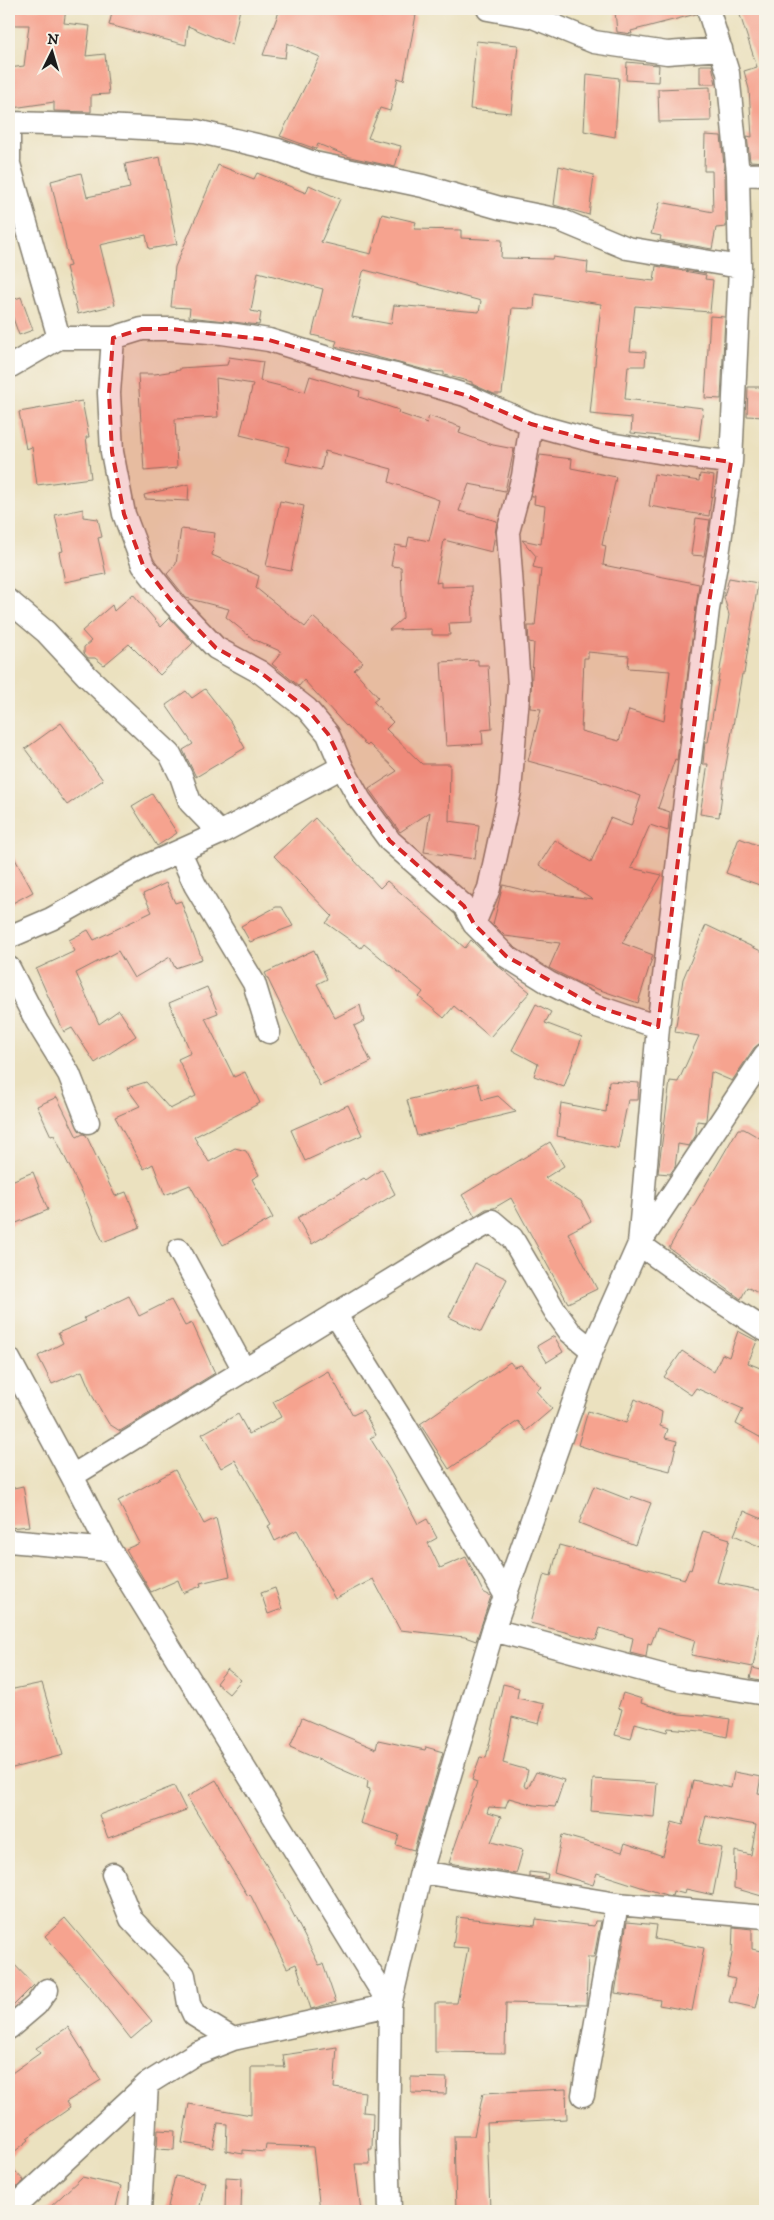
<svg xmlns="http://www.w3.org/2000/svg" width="774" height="2220" font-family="'IM FELL DW Pica',serif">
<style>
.building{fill:#f6a38f;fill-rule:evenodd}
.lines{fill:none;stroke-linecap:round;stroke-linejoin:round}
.minor-casing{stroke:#847e6e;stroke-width:25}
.minor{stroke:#fff;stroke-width:22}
.marked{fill:#d62828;fill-opacity:0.2;stroke:#d62828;stroke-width:4;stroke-dasharray:10 6;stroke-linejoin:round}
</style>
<rect width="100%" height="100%" fill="#f7f3e8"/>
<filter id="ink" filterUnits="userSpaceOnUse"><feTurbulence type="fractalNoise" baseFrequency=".02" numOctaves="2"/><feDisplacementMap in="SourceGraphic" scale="10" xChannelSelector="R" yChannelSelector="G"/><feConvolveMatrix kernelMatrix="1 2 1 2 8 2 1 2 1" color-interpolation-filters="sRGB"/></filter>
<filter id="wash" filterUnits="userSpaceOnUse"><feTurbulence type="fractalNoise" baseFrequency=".0096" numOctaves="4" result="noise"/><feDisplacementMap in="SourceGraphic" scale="20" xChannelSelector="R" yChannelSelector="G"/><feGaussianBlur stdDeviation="1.12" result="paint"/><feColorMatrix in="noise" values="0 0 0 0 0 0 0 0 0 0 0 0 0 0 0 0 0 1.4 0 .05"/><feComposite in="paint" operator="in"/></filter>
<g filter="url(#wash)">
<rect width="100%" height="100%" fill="#ebe1bf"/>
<g id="blocks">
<path class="building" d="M9 9H66L64 23 90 26 86 56 105 54 109 94 91 95V112L54 111V102L13 108 9 68 24 66 29 25H9Z
M113 9H240L232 45 188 26 186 45 109 25Z
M280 9H356L382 17 383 12 416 15 404 80 398 78 390 111 380 108 368 138 401 146 395 167 350 157 318 144 316 149 280 136 320 57 287 43 285 58 263 55Z
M633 9H695L696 14 631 31 632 34 617 32 615 11Z
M738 9H765V162L750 161 747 136 752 137 749 89 744 71 757 67Z
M476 41 518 45 511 113 470 109Z
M627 62 659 65 658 82 626 80Z
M700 65H712L716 84H700Z
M587 74 619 78 615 137 584 131Z
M710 87 711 121 659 122 658 89Z
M705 135 721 136 725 175 726 227 716 228 712 249 660 240 661 236 651 234 660 202 713 212 712 171H704Z
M160 157 177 244 149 249 146 235 100 245 115 305 78 314 66 267 70 266 51 181 81 173 87 197 130 188 125 164Z
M218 165 254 179 257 173 306 193 309 185 340 199 321 242 371 254 382 214 416 222 414 229 461 230V238L502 240 501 258 552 259 553 257 588 262 587 273 654 281 656 266 706 275 705 279 713 280 710 312 635 306 630 351 646 352 645 366H628L625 399 703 408 699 440 631 433 632 418 590 414 601 304 535 294 534 309 512 308 502 394H494L472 384V382L444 375V372L429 371 335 346 337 341 312 335 323 289 258 272 251 311 261 313 259 325 189 317 190 308 171 307 175 267ZM365 270 481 301 479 312 394 305 391 324 352 317 363 272Z
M559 166 594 175 589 215 554 205Z
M21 297 33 330 19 335 9 307V301Z
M710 316 725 317 721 399 705 398Z
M229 357 263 362 260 381 305 392 310 376 360 391 359 397 399 410 398 413 427 423 429 416 461 427 459 433 493 445 514 449 505 491 469 484 459 511 497 521 492 552 444 540 436 583 441 582V587L472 586 473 622 449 623 450 635H432V629L389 630 403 618 401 567 391 566 395 545 407 547 409 537 429 541 439 500 389 482 392 469 325 451 321 470 286 462 289 447 240 435 253 384 216 378 218 417 175 419 177 468 144 471 138 374H155L180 370V368L227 365Z
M748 387H765L764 417 747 416Z
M82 401 89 437H86L91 478 37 485 32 447 26 449 19 412Z
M540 455 572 459 571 468 616 477 602 545 606 546 603 565 699 584 677 760 675 759 658 808 670 812 668 831 650 825 631 868 662 875 622 943 653 955 638 1003 577 982 549 968 560 943 505 936 493 924 503 885 535 893 536 892 593 899 539 865 555 840 591 862 610 818 631 826 641 796 598 781V780L528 761 541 709 530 708 534 643 529 642 528 626H535L541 569 533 567 536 556 522 540 541 544 545 506 534 504 535 496H531ZM588 652 629 656 628 668 670 671 664 721 629 710 619 741 581 731 584 658H588Z
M654 474 699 481 700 474 714 476 709 516 649 506Z
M189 484 188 501 145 499 144 495Z
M280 501 304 506 291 571 266 566Z
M83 509V517L98 519 102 537 98 538 106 574 65 582 59 552 63 551 55 515Z
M696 518 710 520 704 556 691 555Z
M181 529 215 533 212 555 259 576 256 588 305 627 313 617 363 662 354 670 378 697 373 701 393 722 386 729 422 764H450L449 821 479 825 475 859 424 852 430 812 400 832 369 789 397 771 369 744 367 746 347 725 346 726 304 680 299 686 272 664 282 652 253 639 226 617 229 609 186 598 183 594 167 574 176 564Z
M729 578 758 583 744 674H742L725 771 719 817 700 814 708 764H703L705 742H708L729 615 724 597Z
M133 594 161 627 170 618 193 643 160 675 129 644 104 665 95 658H88L84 653V647L91 641 82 631 112 605 114 611Z
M478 660V665H488L492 729 482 730 483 744 446 746 441 662Z
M205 689 230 721 245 748 196 777 183 750 193 744 166 705 186 691 192 698Z
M61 723 103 780 67 805 25 749Z
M152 794 177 833 157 846 132 806Z
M315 818 380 888 387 881 465 948 471 940 497 965 530 992 490 1037 454 1006 444 1018 419 997 423 992 364 944 361 948 326 923 332 916 274 856Z
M739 838 765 848V887L726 873Z
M9 848 33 892 9 905Z
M166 883 175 903 181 901 202 959 175 968 170 957 134 978 118 951 76 973 99 1024 119 1010 136 1036 95 1063 72 1028 64 1032 36 969 75 951 69 940 88 930 94 940 152 912 143 894Z
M276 907H282L293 926 250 942 241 926Z
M706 925 765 953V1042L759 1044 754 1048 732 1081 711 1072 706 1120 705 1122 697 1121 696 1135 689 1146 678 1144 675 1167 670 1174 658 1173 670 1081 678 1082 699 1036 675 1032 683 979Z
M314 950 327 979 317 984 335 1018 360 1005 364 1021 354 1026 371 1062 320 1086 265 973Z
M207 987 218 1013 205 1018 234 1077 245 1072 260 1103 194 1137 209 1162 235 1148 246 1151 259 1175 252 1179 273 1218 223 1245 190 1185 165 1195 153 1164 144 1169 115 1117 140 1106 127 1088 146 1082 170 1109 196 1096 178 1059 191 1053 169 1003Z
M536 1004 551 1012 545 1023 582 1037 564 1087 534 1076 538 1064 512 1050Z
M609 1081 639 1083 638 1100H628L618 1149 557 1136 561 1103 606 1112Z
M478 1083 482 1100 498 1096 516 1112 417 1136 407 1100Z
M57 1097 77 1137 83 1134 86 1135 115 1196 126 1192 140 1227 103 1242 82 1192 54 1135 51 1136 37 1106Z
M348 1105 362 1135 305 1161 291 1130Z
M738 1129H744L765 1141V1297L747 1287 741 1299 669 1248Z
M550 1142 564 1166 545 1178 581 1201 591 1221 568 1233 597 1289 568 1303 511 1198 494 1208 486 1209 475 1216 462 1195Z
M382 1169 395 1194 312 1244 297 1218 364 1178 366 1180Z
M33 1172 48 1210 9 1226V1182Z
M475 1263 507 1279 481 1332 449 1317Z
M129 1296 139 1316 171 1300 185 1326 192 1323 215 1373 120 1431 109 1424 93 1397 82 1371 52 1384 38 1356 63 1343 58 1333 86 1321 84 1318Z
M738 1331 757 1341 748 1363 765 1370V1440L736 1424 743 1409 696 1388 691 1395 664 1377 682 1351 714 1372 722 1354 729 1357Z
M554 1336 563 1352 547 1362 537 1346Z
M510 1362 514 1367 521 1365 541 1387 536 1391 552 1409 526 1431 518 1421 449 1469 420 1424Z
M328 1371 353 1415 363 1410 376 1435 370 1438 390 1470 418 1524 427 1519 437 1538 428 1543 440 1568 466 1557 483 1592 491 1596 476 1641 465 1637 400 1630 373 1579 335 1599 297 1530 275 1541 268 1526 271 1524 235 1460 221 1468 202 1434 238 1414 249 1434 281 1417 273 1402Z
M635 1399 662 1412 660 1426 668 1429 665 1438 677 1441 670 1471 611 1456 578 1445 588 1411 626 1423Z
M175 1470 204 1524 216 1518 230 1576 200 1583 201 1586 183 1593 178 1580 151 1592 126 1549 140 1543 118 1501Z
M23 1486 30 1526 9 1528V1489Z
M594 1486 630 1500 631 1496 651 1503 635 1545 579 1523Z
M744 1511 765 1520V1549L734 1535Z
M703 1531 730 1539 717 1582 765 1591V1603L753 1667 691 1655 695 1640 657 1628 651 1644 648 1643 646 1657 630 1653 633 1638 600 1628 596 1640 530 1623 544 1574 551 1576 559 1545 685 1579 689 1569 691 1570Z
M275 1588 282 1609 268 1614 261 1593Z
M753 1668 765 1671V1681L750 1678Z
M227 1669 241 1680 229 1694 216 1683Z
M42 1683 63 1755 9 1769V1690Z
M503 1684 519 1688 517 1698 544 1704 539 1724 512 1717 503 1763 528 1770 524 1786 528 1788 536 1772 564 1780 555 1807 534 1805 509 1798 505 1808 489 1807 487 1813 501 1817 491 1842 523 1850 516 1874 449 1863 477 1782 472 1780 480 1757 486 1758Z
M623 1693 642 1699 641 1703 679 1714 704 1716V1715L730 1719 727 1737 701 1731 668 1728 667 1732 635 1723 631 1739 615 1735 622 1709 618 1708Z
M302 1718 376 1749 378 1740 425 1750 426 1747 443 1752 414 1850 396 1845 399 1835 360 1823 370 1789 367 1788 368 1781 290 1747Z
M734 1772 761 1777 758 1793 765 1794V1897L734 1888 735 1851 751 1855 756 1825 706 1816 699 1843 722 1848 713 1895 686 1889 685 1894 673 1891 672 1896 666 1895 597 1873 593 1885 554 1873 562 1835 622 1852 625 1843 663 1856 672 1822 683 1825 693 1780 731 1788Z
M593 1779 657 1783 654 1817 591 1811Z
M216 1780 281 1890 319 1965 323 1964 336 2002 311 2009 296 1964 287 1968 250 1894 248 1896 187 1797Z
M174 1786 186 1810 108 1838 99 1815Z
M529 1872 548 1874 547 1879 529 1876Z
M457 1917 535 1926 536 1919 594 1926 595 1921H601L594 1957H588L586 2005 506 2003 505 2053 435 2052V2003H457L468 1948 453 1947Z
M65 1918 152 2021 131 2039 90 1987 45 1936Z
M627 1922 657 1925 655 1939 704 1948 692 2011 659 2005 660 2000 615 1993Z
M733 1927 752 1929V1949L765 1952V1970L756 2008 729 2002 735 1979 727 1977 732 1954Z
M9 1959 34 1985 9 2010Z
M68 2027 101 2080 66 2102 70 2108 27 2138 29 2140 9 2156V2075L40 2053 36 2048Z
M337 2047 334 2088 365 2092 363 2112 373 2113 372 2149H369L370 2164H355L361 2211H320L313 2147 266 2145 265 2152 243 2150V2154L226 2151 227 2124 218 2123 213 2148 182 2143 189 2104 251 2115V2067H285L283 2055Z
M411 2077 447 2078 446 2094 411 2093Z
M566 2089 567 2119 487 2123 490 2211H456L454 2136H474L483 2093Z
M158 2130 175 2131 174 2150 157 2149Z
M9 2164 24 2181 9 2194Z
M175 2176 205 2182 199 2211H167Z
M82 2177 121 2186 115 2211H46Z
M226 2177 242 2178 241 2211H225Z"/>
</g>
</g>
<g filter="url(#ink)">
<use href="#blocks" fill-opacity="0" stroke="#847e6e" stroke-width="1"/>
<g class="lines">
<g class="minor-casing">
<path id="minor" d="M488 9 533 17 594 42 667 53 721 49
M9 122V160
M9 123 88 125 196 131 278 150 314 163 423 186 500 208 560 220 627 248 740 267
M9 164 59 338
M738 174 765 175
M113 338 109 393 112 452 124 514 143 565 173 603 216 648 260 672 307 709 328 734 342 767 360 800 390 841 464 906 474 924 506 956 549 983 593 1005 658 1027
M9 367 59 338H113L142 329H171L222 333 269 340 354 366 396 375 465 395 531 424 597 442 702 459 731 462
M9 601 46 632 87 676 170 754 181 776 190 802 220 833
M180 852 195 885 254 983 269 1032
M474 924 489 888 510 791 519 685 508 532 523 476 531 424
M9 937 51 919 146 866 220 833 342 767
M9 968 37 1022 69 1074 88 1122
M765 1055 639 1244 706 1292 765 1330
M179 1250 244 1370
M335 1314 406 1427 506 1596
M9 1359 72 1476 110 1550 390 2005
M72 1476 440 1250 492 1221 512 1238 555 1311 570 1332 592 1350
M9 1541 110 1550
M493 1630 680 1680 765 1694
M421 1872 617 1904 765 1917
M113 1874 131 1919 184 1975 189 2004 194 2015 233 2039
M9 2028 36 2005 47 1990
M583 2095 617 1904
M10 2211 147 2084 195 2054 233 2039 390 2005
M140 2211 147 2084
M390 2211 388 2143 390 2005 421 1872 493 1630 592 1350 639 1244 658 1027 708 609 719 548 731 462 740 267 738 174 728 73 708 9"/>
</g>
<use href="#minor" class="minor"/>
</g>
</g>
<path class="marked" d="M142 329H171L269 340 465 395 531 424 597 442 731 462 708 609 658 1027 593 1005 506 956 474 924 464 906 390 841 360 800 328 734 307 709 260 672 216 648 173 603 143 565 124 514 112 452 109 393 113 338Z"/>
<rect width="774" height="2220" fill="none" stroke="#f7f3e8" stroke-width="30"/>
<g transform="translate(52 52) rotate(5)" stroke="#f7f3e8" stroke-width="4" paint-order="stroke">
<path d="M0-4L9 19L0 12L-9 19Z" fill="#1c1c1c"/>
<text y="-8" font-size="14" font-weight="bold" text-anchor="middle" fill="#1c1c1c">N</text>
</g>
</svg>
